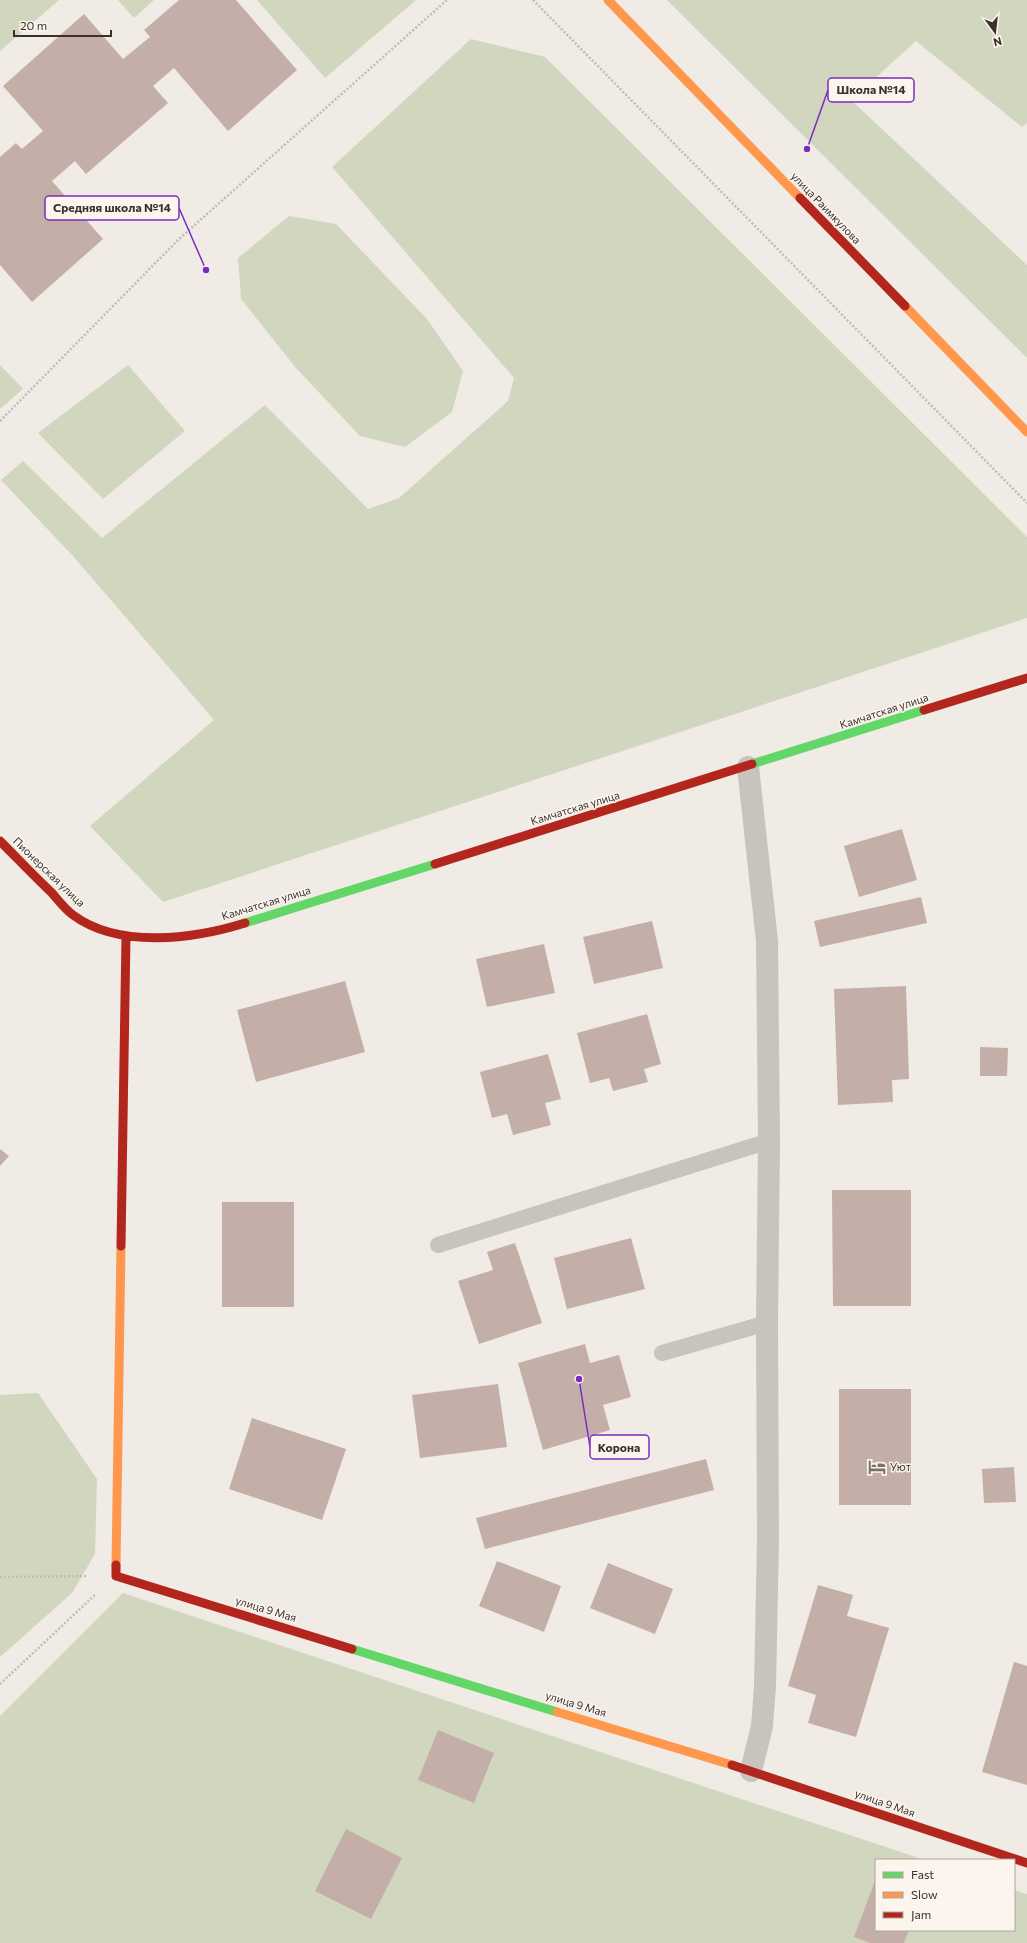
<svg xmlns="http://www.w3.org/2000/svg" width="1027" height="1943" font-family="Commissioner,sans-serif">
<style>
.green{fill:#d1d6bf}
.building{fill:#c3afa7}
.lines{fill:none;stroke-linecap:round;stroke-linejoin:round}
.path{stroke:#c2bbb6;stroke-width:2.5;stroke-dasharray:2 2;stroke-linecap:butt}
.lane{stroke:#c9c3be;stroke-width:16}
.street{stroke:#c9c3be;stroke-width:22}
.fast{stroke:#63d668;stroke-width:9}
.slow{stroke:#ff974d;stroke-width:9}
.jam{stroke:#b3261e;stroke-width:9}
.labels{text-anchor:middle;stroke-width:3;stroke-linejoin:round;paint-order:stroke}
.street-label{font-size:11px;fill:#3b302b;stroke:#fbf5ee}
.poi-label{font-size:11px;fill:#3b302b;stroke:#fbf5ee;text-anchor:start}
.leader{fill:none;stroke:#7b2cbf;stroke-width:1.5}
.callout-dot{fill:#7b2cbf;stroke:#fbf5ee;stroke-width:1.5}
.callout{fill:#fbf5ee;stroke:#7b2cbf;stroke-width:1.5}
.callout-label{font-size:12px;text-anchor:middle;font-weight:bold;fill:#3b302b}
</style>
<rect width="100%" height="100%" fill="#f0ebe5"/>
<path class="green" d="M0 0H59L0 51Z
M118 0H154L134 18Z
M257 0H416L325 78Z
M667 0H1027V123L1022 127 916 41 851 100 1027 265V358Z
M471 39 545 57 1027 537V618L163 902 90 826 214 720 73 556 1 480 23 461 102 538 265 405 368 509 399 498 508 401 514 378 332 167Z
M289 216 336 224 427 319 463 371 452 412 405 447 360 436 296 368 241 299 238 258Z
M0 365 23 389 0 409Z
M128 365 185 431 103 499 38 433Z
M38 1393 97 1479 95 1554 72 1593 0 1657V1395Z
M123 1593 925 1860H876V1930H1014V1890L1027 1894V1943H0V1716Z"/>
<path class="building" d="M179 0H236L297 70 228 131 174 68 153 86 168 103 86 174 75 161 52 181 103 239 32 302 0 265V157L16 143 22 149 43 131 3 86 84 14 123 59 150 37 144 30Z
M902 829 917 880 859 897 844 846Z
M921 897 927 923 820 947 814 921Z
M652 921 663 968 594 984 583 937Z
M544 944 555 993 487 1007 476 959Z
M345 981 365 1052 256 1082 237 1010Z
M906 986 909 1079 892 1080 893 1102 838 1105 834 989Z
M647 1014 661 1064 644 1069 648 1082 613 1091 609 1078 590 1083 577 1033Z
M980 1047 1008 1048 1007 1076H980Z
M548 1054 561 1099 545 1103 551 1125 513 1135 507 1114 492 1118 480 1072Z
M0 1149 9 1156 0 1166Z
M832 1190H911V1306H833Z
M222 1202H294V1307H222Z
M631 1238 645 1289 567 1309 554 1258Z
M515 1243 542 1323 479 1344 458 1281 493 1270 487 1252Z
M585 1344 590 1363 619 1355 631 1397 603 1405 610 1430 543 1450 518 1363Z
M498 1384 507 1447 420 1458 412 1395Z
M839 1389H911V1505H839Z
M252 1418 346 1449 322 1520 229 1489Z
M706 1459 714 1490 485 1549 476 1518Z
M1014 1467 1016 1502 984 1503 982 1469Z
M497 1561 561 1586 544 1632 479 1606Z
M608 1563 673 1589 655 1634 590 1608Z
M818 1585 853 1595 847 1616 889 1628 856 1737 808 1723 816 1695 788 1686Z
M1014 1662 1027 1666V1785L982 1772Z
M438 1730 494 1753 474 1803 418 1780Z
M346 1829 402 1858 371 1919 315 1891Z
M876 1878V1930H909L904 1943H870L854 1937Z"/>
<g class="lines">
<path class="path" d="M533 0 1027 503
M0 421 179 239 447 0
M0 1577 87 1576
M0 1684 96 1594"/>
<path class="lane" d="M438 1245 769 1141
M662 1353 767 1323"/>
<path class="street" d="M748 767 767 941 769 1141 767 1323 768 1540 765 1686 762 1726 751 1771"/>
<path class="fast" d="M752 764 924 710
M245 923 435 864
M352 1649 557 1712"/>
<path class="slow" d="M608 0 800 198
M905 306 1027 432
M116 1565 121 1246
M557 1712 732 1765"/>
<path class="jam" d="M800 198 905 306
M924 710 1027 678
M0 841C17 858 34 876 52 893 58 900 65 909 73 915 119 949 194 939 245 923
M435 864 752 764
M121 1246 126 936
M116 1565V1576L352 1649
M732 1765 1027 1863"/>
</g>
<defs>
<g id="hotel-bare" transform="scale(1.38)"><path d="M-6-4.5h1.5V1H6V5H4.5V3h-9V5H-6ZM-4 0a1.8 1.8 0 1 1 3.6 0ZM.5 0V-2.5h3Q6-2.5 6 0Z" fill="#7a716c" stroke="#fbf5ee" stroke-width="2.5" paint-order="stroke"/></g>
</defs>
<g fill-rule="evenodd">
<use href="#hotel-bare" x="877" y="1467"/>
</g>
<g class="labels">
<g class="street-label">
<text transform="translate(826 208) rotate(46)" y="4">улица Раимкулова</text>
<text transform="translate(884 711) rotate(-18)" y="4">Камчатская улица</text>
<text transform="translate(575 808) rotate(-17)" y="4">Камчатская улица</text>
<text transform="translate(49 872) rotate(44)" y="4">Пионерская улица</text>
<text transform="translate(266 903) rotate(-17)" y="4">Камчатская улица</text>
<text transform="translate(266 1609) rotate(17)" y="4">улица 9 Мая</text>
<text transform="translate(576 1704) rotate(17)" y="4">улица 9 Мая</text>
<text transform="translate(885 1803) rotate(19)" y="4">улица 9 Мая</text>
</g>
<g class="poi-label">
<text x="890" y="1471">Уют</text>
</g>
</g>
<path class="leader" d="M807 149L828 90M206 270L179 208M579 1379L590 1447"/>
<g class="callout-dot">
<circle cx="807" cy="149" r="4"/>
<circle cx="206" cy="270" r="4"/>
<circle cx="579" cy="1379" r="4"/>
</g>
<g class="callout">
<rect x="828" y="78" width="86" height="24" rx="4"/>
<rect x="45" y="196" width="134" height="24" rx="4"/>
<rect x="590" y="1435" width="59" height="24" rx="4"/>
</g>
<g class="callout-label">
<text x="871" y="94">Школа №14</text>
<text x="112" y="212">Средняя школа №14</text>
<text x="619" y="1452">Корона</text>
</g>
<rect x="875" y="1859" width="140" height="72" fill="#fbf5ee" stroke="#aea6a0"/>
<rect x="883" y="1872" width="20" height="6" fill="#63d668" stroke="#aea6a0"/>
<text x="911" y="1879" font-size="12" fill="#3b302b">Fast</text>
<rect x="883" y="1892" width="20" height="6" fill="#ff974d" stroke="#aea6a0"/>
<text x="911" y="1899" font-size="12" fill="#3b302b">Slow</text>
<rect x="883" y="1912" width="20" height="6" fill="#b3261e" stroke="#aea6a0"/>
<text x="911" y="1919" font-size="12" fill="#3b302b">Jam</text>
<g transform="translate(995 32) rotate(165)" stroke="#fbf5ee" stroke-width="3" paint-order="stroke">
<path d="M0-3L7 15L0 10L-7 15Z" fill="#3b302b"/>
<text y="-6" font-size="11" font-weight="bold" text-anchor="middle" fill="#3b302b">N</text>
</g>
<path d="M14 30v6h97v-6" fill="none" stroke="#3b302b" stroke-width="2"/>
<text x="20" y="30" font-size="12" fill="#3b302b" stroke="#fbf5ee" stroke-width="3" paint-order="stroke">20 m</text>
</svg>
